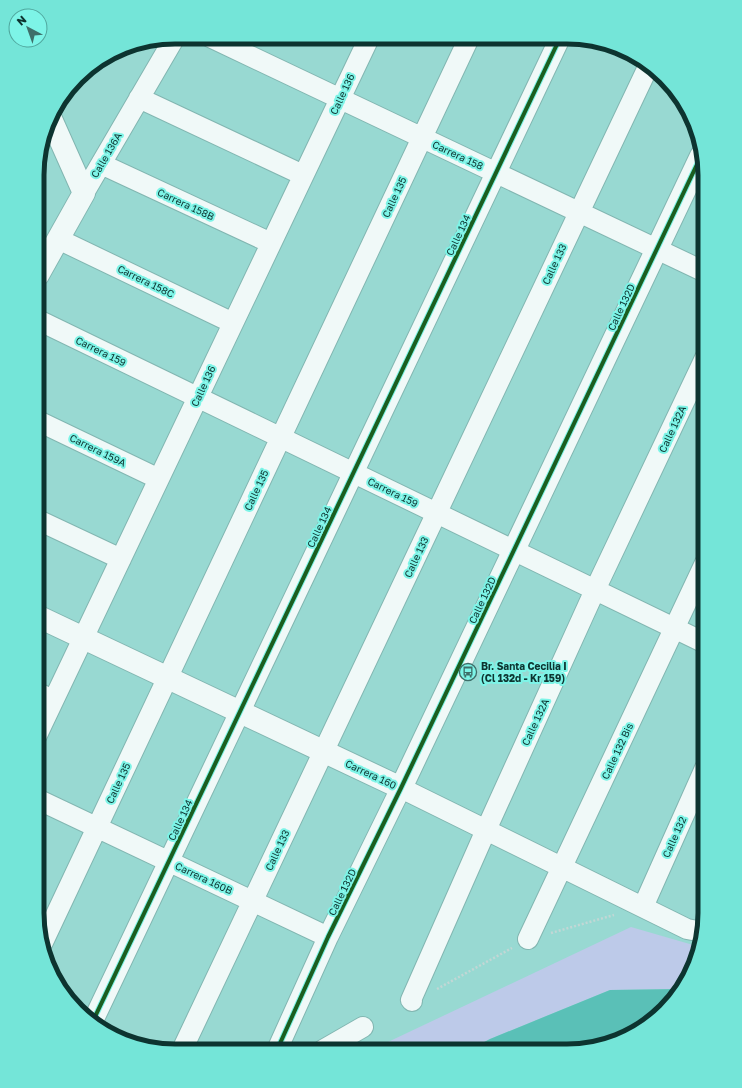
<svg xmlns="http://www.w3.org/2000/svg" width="742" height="1088" font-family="'Golos Text',sans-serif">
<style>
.green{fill:#bdcae9}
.water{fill:#5ac0b7}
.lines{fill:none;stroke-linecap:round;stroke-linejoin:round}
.service-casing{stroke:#82b6b1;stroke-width:12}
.minor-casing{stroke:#82b6b1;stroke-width:22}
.tertiary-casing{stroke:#82b6b1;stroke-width:24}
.path{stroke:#c2d7d5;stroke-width:2.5;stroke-dasharray:2 2;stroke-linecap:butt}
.service{stroke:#f0f9f8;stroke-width:10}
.minor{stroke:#f0f9f8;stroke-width:20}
.tertiary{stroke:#f0f9f8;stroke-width:22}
.cycleway-casing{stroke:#7df4e7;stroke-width:6}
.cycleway{stroke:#1b5e20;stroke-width:4}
.labels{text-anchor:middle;stroke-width:4;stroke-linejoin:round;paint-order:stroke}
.street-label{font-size:10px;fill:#0d3430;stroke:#7df4e7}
.poi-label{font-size:10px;font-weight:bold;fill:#0d3430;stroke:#7df4e7;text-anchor:start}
.rim{fill:none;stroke:#0d3430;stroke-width:5}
</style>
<rect width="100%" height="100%" fill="#98d9d2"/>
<path class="green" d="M631 927 700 947 698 958 681 989 610 990 490 1039 467 1051 371 1050Z"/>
<path class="water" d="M681 989 677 997 620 1040 567 1051H467L490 1039 610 990Z"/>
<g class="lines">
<g class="service-casing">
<path id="service" d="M37 687 56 696"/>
</g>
<g class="minor-casing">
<path id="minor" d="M210 37 705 272
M139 98 303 175
M101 164 271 243
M84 193 175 37
M58 239 233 323
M38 320 705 643
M38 421 159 479
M38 520 121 559
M37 735 369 38
M37 799 328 937
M643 907 705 768
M528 939 705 563
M43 942 469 38
M412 1001 411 1000 486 830 595 590 705 358
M92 1023 560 38
M182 1050 649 65
M277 1050 328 937 401 788 687 929 703 932
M323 1050 363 1027"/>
</g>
<g class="tertiary-casing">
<path id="tertiary" d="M38 275 84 193 51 119
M37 616 401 788 701 156"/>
</g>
<path class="path" d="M551 933 614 915
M437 989 512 948"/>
<use href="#service" class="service"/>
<use href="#minor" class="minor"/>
<use href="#tertiary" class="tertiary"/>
<g class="cycleway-casing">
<path id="cycleway" d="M92 1023 560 38
M277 1050 328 937 401 788 701 156"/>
</g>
<use href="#cycleway" class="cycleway"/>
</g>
<defs>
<g id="bus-ring" transform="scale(0.9)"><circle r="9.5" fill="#7df4e7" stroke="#3e6e69" stroke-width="1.5"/><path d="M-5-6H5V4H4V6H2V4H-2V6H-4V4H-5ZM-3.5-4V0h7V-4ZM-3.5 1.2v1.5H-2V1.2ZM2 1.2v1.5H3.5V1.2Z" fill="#3e6e69"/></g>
</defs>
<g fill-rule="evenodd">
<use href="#bus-ring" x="468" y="672"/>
</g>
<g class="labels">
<g class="street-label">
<text transform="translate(342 94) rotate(-65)" y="4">Calle 136</text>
<text transform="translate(106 155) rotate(-60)" y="4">Calle 136A</text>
<text transform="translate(458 155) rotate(25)" y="4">Carrera 158</text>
<text transform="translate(394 197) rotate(-65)" y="4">Calle 135</text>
<text transform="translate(186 204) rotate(25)" y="4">Carrera 158B</text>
<text transform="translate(458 235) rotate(-65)" y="4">Calle 134</text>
<text transform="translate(554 264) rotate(-65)" y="4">Calle 133</text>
<text transform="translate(146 281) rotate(26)" y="4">Carrera 158C</text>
<text transform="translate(621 307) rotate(-65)" y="4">Calle 132D</text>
<text transform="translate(101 351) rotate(26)" y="4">Carrera 159</text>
<text transform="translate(203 386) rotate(-65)" y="4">Calle 136</text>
<text transform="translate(672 429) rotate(-65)" y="4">Calle 132A</text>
<text transform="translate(98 450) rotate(26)" y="4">Carrera 159A</text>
<text transform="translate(256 490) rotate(-65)" y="4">Calle 135</text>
<text transform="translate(393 492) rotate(26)" y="4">Carrera 159</text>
<text transform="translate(319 527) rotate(-65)" y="4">Calle 134</text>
<text transform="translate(416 557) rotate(-65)" y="4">Calle 133</text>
<text transform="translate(482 600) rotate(-65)" y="4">Calle 132D</text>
<text transform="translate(535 722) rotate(-65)" y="4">Calle 132A</text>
<text transform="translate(617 751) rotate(-65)" y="4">Calle 132 Bis</text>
<text transform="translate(371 774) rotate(25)" y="4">Carrera 160</text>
<text transform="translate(118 783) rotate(-65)" y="4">Calle 135</text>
<text transform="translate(180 820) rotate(-65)" y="4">Calle 134</text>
<text transform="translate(674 837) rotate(-66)" y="4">Calle 132</text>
<text transform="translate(277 850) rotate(-65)" y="4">Calle 133</text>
<text transform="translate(204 878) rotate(25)" y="4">Carrera 160B</text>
<text transform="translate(342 892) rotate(-64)" y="4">Calle 132D</text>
</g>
<g class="poi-label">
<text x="481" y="670">Br. Santa Cecilia I<tspan x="481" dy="12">(Cl 132d - Kr 159)</tspan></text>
</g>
</g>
<path d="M0 0H742V1088H0ZM175 44H567A131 131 0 0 1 698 175V913A131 131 0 0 1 567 1044H175A131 131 0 0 1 44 913V175A131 131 0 0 1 175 44Z" fill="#74e5d8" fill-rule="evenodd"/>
<path class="rim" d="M175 44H567A131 131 0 0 1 698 175V913A131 131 0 0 1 567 1044H175A131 131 0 0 1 44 913V175A131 131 0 0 1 175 44Z"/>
<g transform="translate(28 28) rotate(319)"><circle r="19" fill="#7df4e7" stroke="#50a79e"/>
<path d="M0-3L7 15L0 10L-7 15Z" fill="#3e6e69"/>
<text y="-6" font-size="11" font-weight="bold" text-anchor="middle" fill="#0d3430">N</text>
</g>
</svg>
